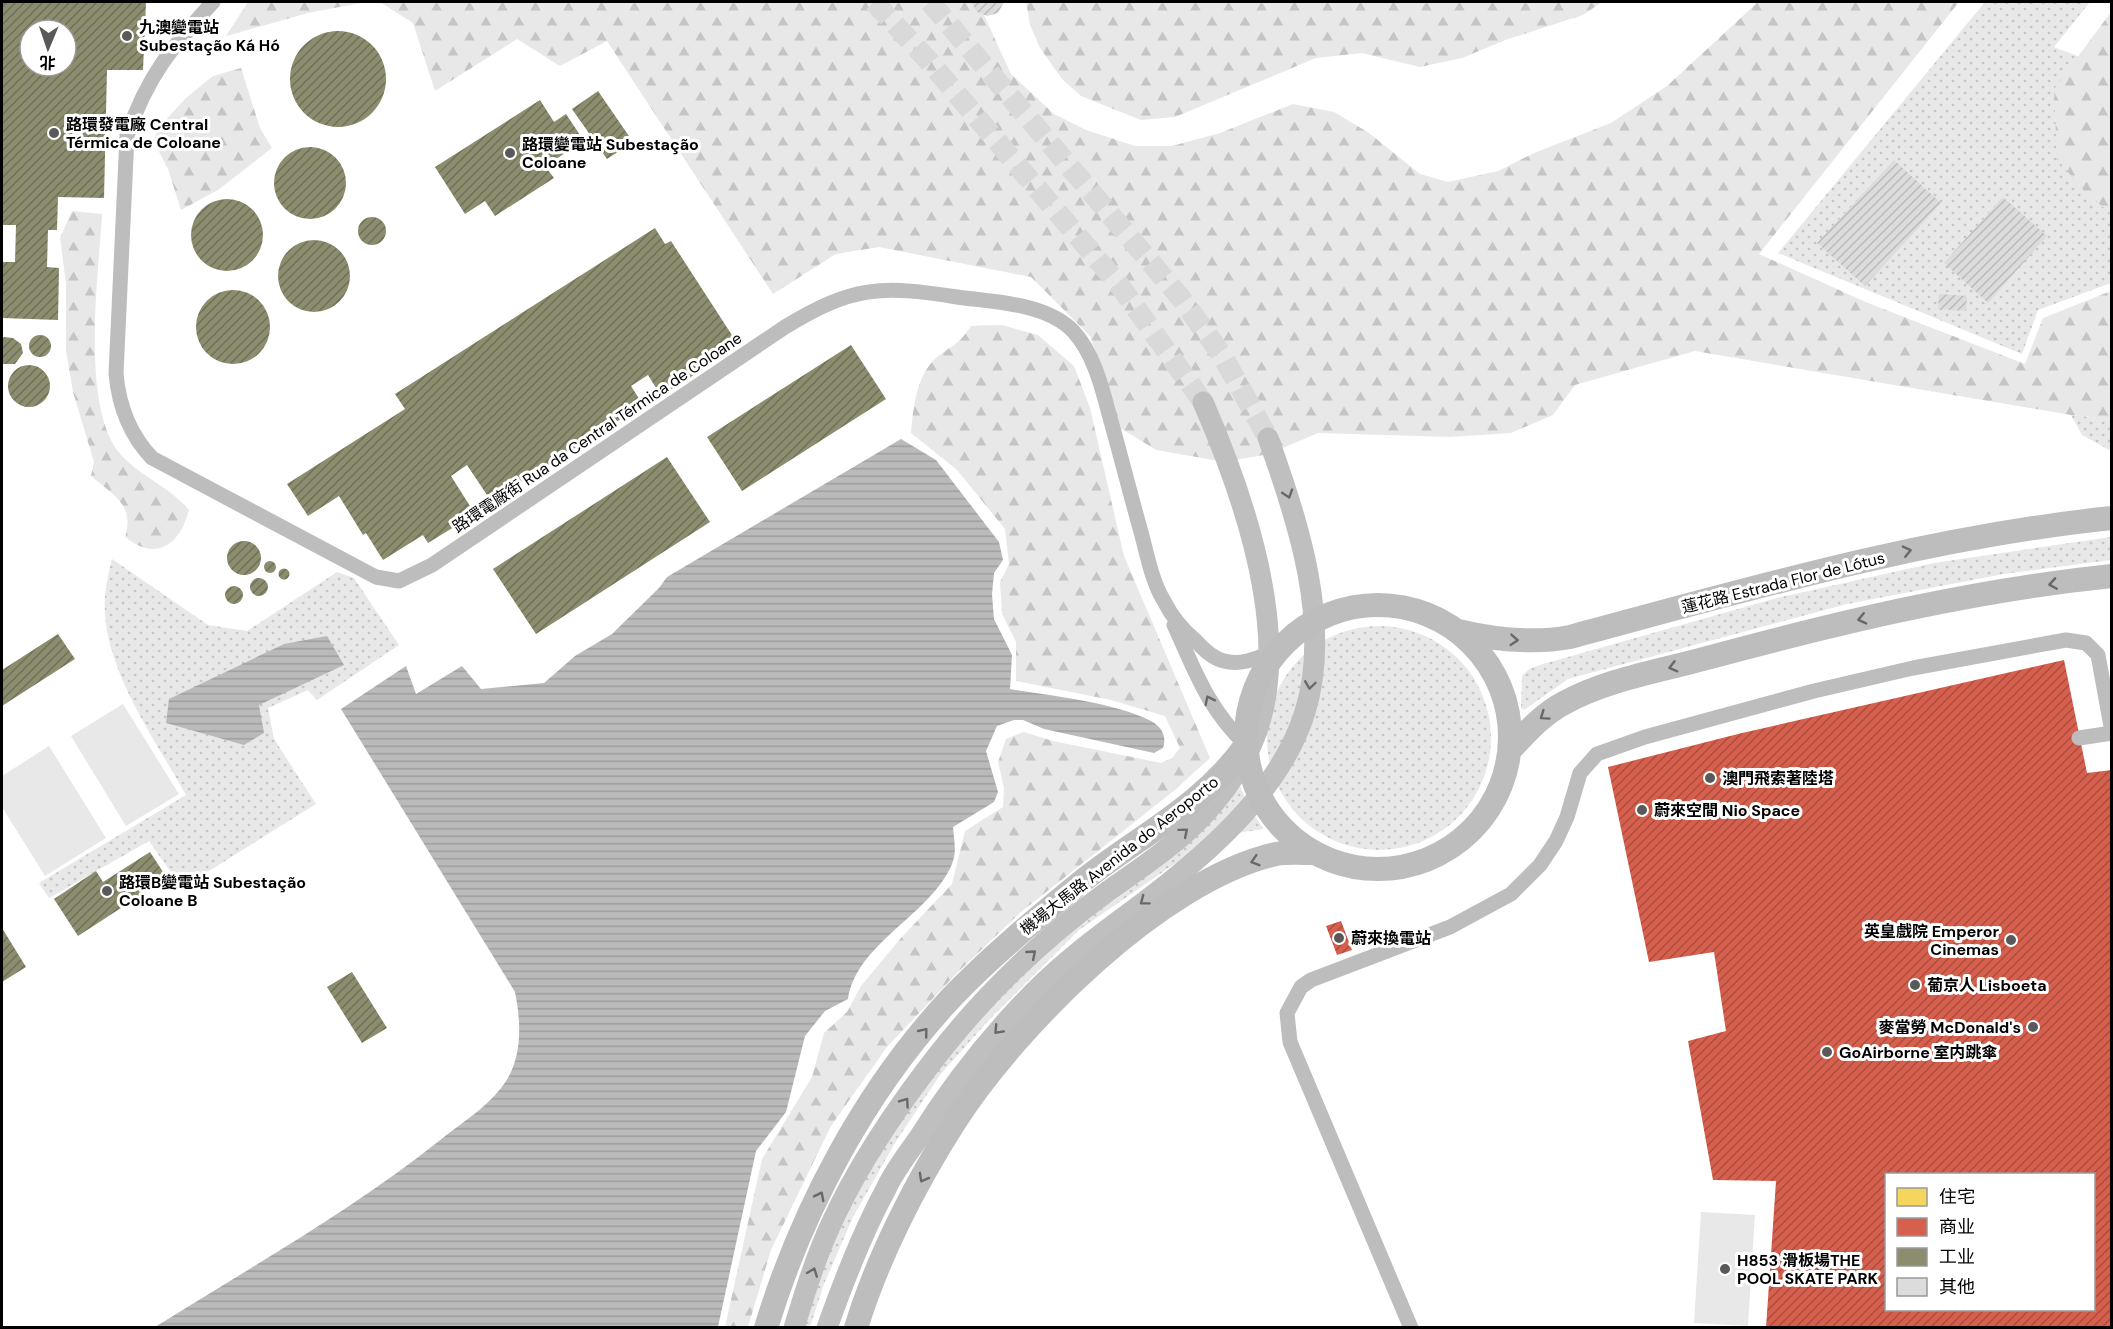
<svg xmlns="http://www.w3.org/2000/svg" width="2113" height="1329" font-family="'DM Sans','Noto Sans SC',sans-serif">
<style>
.grass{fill:url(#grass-dots)}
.forest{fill:url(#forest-firs)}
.pitch{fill:#e8e8e8}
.water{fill:url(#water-rules)}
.homes{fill:url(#homes-hatch)}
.shops{fill:url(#shops-hatch);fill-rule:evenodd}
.industry{fill:url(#industry-hatch);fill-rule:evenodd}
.building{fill:url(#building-hatch)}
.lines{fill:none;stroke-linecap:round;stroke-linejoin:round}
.secondary-tunnel{stroke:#d9d9d9;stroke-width:21;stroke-dasharray:21 10;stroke-linecap:butt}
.minor{stroke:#bdbdbd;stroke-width:15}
.secondary{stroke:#bfbfbf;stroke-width:21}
.primary{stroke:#bdbdbd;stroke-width:24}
.oneway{stroke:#696969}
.oneway2{stroke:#686868}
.poi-dot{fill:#595959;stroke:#fff;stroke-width:2}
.labels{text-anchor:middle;stroke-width:6;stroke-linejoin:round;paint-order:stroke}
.poi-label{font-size:16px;font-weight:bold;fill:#000;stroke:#fff;text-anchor:start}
.street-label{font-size:16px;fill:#000;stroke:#fff}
</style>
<defs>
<pattern id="grass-dots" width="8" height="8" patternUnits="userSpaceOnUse" patternTransform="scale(1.5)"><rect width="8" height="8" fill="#e8e8e8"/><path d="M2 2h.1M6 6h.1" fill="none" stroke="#c5c5c5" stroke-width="1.8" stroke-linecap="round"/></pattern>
<pattern id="forest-firs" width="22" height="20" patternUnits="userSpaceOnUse" patternTransform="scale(1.5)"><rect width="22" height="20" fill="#e8e8e8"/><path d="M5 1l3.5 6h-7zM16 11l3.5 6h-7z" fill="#c5c5c5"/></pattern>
<pattern id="water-rules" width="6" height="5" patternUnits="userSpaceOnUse" patternTransform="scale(1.5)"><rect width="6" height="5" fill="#bababa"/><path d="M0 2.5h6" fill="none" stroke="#9e9e9e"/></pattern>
<pattern id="homes-hatch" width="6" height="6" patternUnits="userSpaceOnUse" patternTransform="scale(1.5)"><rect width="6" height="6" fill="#f6d55c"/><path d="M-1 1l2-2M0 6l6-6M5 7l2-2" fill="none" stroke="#d1b54e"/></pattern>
<pattern id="shops-hatch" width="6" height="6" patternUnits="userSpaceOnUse" patternTransform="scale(1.5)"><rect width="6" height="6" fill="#d6604d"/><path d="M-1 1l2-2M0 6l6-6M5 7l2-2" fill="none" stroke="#ab4d3e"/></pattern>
<pattern id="industry-hatch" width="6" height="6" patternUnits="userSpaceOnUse" patternTransform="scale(1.5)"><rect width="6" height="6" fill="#8c8c6e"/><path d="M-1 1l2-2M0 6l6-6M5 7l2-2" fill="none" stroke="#707058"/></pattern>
<pattern id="building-hatch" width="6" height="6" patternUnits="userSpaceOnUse" patternTransform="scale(1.5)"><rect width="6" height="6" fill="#dcdcdc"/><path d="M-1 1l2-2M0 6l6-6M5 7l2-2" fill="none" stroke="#bbb"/></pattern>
</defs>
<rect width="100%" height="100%" fill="#fff"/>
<path class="grass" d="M1985 2H2090L2054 47 2111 69V283L2038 310 2022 354 1778 253Z
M2071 415 2111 419V451L2082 435Z
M2111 537V560L2004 574 1847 604 1568 679 1524 710 1521 708 1522 676 1529 669 1543 664 1777 598 1934 563Z
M112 559 208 625 247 631 337 572 354 578 399 645 317 700 308 690 268 708 274 739 316 804 182 888 149 841 49 898 39 883 186 795C154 737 100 665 105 596 106 584 109 571 112 559Z
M1267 738a112 112 0 1 1 224 0a112 112 0 1 1-224 0Z
M1239 783 1248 806 1264 829 1230 834 1199 847 1079 930 988 1021 940 1075 895 1143 853 1217 824 1284 810 1327 786 1328 927 1056 1175 834Z"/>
<path class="forest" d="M248 2H366L308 13 226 36Z
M380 2H978L1011 74 1054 114 1086 130 1135 146H1172L1220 133 1293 104 1334 112 1369 133 1420 174 1448 182 1498 171 1534 153 1611 123 1667 86 1758 2H1959L1759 254 1868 303 2025 364 2043 318 2111 291V419L2071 415 1695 351 1575 385 1553 415 1511 433 1450 437 1318 433 1269 454 1225 462 1156 450 1117 426 1111 395 1090 336 1031 277 879 247 836 254 773 294 607 41 560 66 517 39 435 91 413 23Z
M1026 2H1602L1583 15 1508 39 1462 58 1420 67 1362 53 1316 58 1175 117 1141 120 1081 96 1062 79 1040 48 1030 25Z
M2111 12V214L2082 189 2057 159 2054 89Z
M241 68 260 128 272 148 218 190 181 210 168 169 154 142 157 129 186 98 213 76Z
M72 211 102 214C99 273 79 410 122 456 142 477 171 488 189 510 180 545 156 562 125 537 135 504 113 495 91 476L94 462 73 392 66 351V284L60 238Z
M1002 325 1038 335 1074 366 1090 408 1124 556 1210 758 1175 790 1021 912 957 973 887 1047 831 1126 771 1250 748 1327H725L762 1159 812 1077 824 1033 847 1012 861 986 900 939 952 884 965 831 1003 807 1004 788 998 762 1006 739 1024 732 1053 741 1161 763 1172 758 1180 748 1165 716 1111 700 1016 681V642L1002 614 1000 582 1009 564 1005 529 957 470 911 433C913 410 916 375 936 358 952 345 958 346 971 326Z"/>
<path class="pitch" d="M123 704 179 794 126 826 71 736Z
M49 746 106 838 45 876 2 807V776Z
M1701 1212 1755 1215 1748 1326 1694 1323Z"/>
<path class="water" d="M901 439 936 460 999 542 1003 560 994 573 992 594 994 619 1012 655 1010 689C1052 696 1114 702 1151 721 1162 727 1167 737 1163 748L1154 753 1044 729 1023 720H1014L997 726 986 751 998 792 994 802 953 827C954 840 957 852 952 864 931 915 857 942 848 999L825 1011 805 1036 786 1112 756 1151 718 1327H155C251 1267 351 1211 439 1141 461 1123 488 1107 504 1084 523 1057 521 1022 515 992L341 709 406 666 416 694 462 666 481 689 544 683 575 656 612 634 659 588 667 577Z
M327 636 344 665 259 705 264 733 244 745 166 723 169 699 284 644Z"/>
<path class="homes" d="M2111 1292 2112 1328H2099Z"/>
<path class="shops" d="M2064 660 2087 773 2112 770V1328H1766L1776 1181 1713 1180 1688 1041 1726 1031 1714 952 1649 962 1608 767 1742 733ZM1886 1174H2094V1310H1886Z
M1341 921 1352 950 1337 955 1326 926Z"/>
<path class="industry" d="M2 2H146L143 70H107L104 198 58 197 57 230H48L47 267 59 268 58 320 2 318V262H15L16 225H2ZM30 30H66V66H30Z
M290 79a48 48 0 1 1 96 0a48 48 0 1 1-96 0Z
M598 91 633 142 607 159 572 109Z
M540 100 554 122 566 114 584 141 545 166 554 178 495 216 485 201 465 214 435 167Z
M274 183a36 36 0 1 1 72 0a36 36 0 1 1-72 0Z
M191 235a36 36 0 1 1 72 0a36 36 0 1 1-72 0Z
M358 231a14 14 0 1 1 28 0a14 14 0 1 1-28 0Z
M655 228 665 244 671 241 739 346 661 396 648 375 631 386 643 405 491 501 467 465 451 476 475 514 428 543 423 535 383 560 366 533 363 535 339 496 308 516 287 484 405 409 395 394Z
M278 276a36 36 0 1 1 72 0a36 36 0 1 1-72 0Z
M196 327a37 37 0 1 1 74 0a37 37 0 1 1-74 0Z
M29 346a11 11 0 1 1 22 0a11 11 0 1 1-22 0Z
M4 337 13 338 21 344 23 353 15 364H2V339Z
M851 345 886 399 742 491 707 437Z
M8 386a21 21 0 1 1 42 0a21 21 0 1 1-42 0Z
M667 457 710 522 536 634 493 569Z
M227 558a17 17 0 1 1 34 0a17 17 0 1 1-34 0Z
M264 567a6 6 0 1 1 12 0a6 6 0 1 1-12 0Z
M278.5 574a5.5 5.5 0 1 1 11 0a5.5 5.5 0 1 1-11 0Z
M250 587a9 9 0 1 1 18 0a9 9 0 1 1-18 0Z
M225 595a9 9 0 1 1 18 0a9 9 0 1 1-18 0Z
M58 634 75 659 2 706V670Z
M150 852 167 878 78 936 54 899 96 871 103 882Z
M2 928 26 967 2 982Z
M352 972 387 1028 362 1043 327 987Z"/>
<path class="building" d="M971 2H1004L998 13 987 16 977 12Z
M1894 160 1941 203 1865 286 1817 243Z
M2003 197 2047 236 1988 303 1944 263Z
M1939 294 1967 296 1966 311 1938 309Z"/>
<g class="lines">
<path class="secondary-tunnel" d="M874 2 927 59 1120 286 1203 402
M930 2 1180 297 1222 355 1268 438"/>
<path class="minor" d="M213 2C172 47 147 76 127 136L116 374C119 406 129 434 152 458L376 577 399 581 432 565 785 327C852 286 881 285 957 297 993 302 1046 303 1073 331 1093 352 1102 387 1109 414 1120 453 1130 493 1141 532 1147 554 1152 582 1164 601 1171 615 1183 630 1195 640 1203 649 1212 658 1224 661 1242 666 1260 657 1276 651
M1174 625C1196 673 1207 707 1246 745
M2079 738 2112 733
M1411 1328 1290 1042 1287 1013 1301 987 1311 980 1450 927 1511 894 1540 865 1556 841 1567 817 1580 773 1597 754 1645 737 1814 691 1913 668 2066 640 2086 643 2098 655 2112 732"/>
<path class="secondary" d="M794 1328C805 1292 816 1256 832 1222 870 1139 947 1034 1014 970 1043 942 1075 915 1108 891 1139 869 1173 847 1200 819 1220 798 1239 772 1251 746 1297 646 1244 496 1203 402
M827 1328C844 1280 862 1233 886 1189 894 1171 907 1155 918 1139 952 1085 990 1036 1035 991 1078 947 1130 915 1177 876 1230 833 1284 779 1305 712 1332 625 1298 520 1268 438"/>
<path class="primary" d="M1246 737a132 132 0 1 1 264 0a132 132 0 1 1-264 0Z
M1458 631C1496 640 1532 644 1570 637 1749 589 1927 537 2112 518
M1510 750C1527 732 1543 714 1564 703 1608 679 1660 671 1707 658 1840 622 1974 590 2112 576
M766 1328C802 1209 866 1089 951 998 991 956 1035 920 1080 883 1136 838 1203 806 1246 745
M856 1328C877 1259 915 1184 954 1123 1016 1026 1161 880 1276 854 1288 852 1301 853 1312 853"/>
</g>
<defs><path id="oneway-chevron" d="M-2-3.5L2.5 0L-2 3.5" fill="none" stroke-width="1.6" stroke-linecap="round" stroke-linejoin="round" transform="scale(1.5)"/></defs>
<g class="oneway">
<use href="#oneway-chevron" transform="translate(1288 494) rotate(72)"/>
<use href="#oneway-chevron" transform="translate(1310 685) rotate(98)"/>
<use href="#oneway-chevron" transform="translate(1184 832) rotate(-40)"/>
<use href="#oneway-chevron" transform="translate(1144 901) rotate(143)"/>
<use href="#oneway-chevron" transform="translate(1032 954) rotate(-41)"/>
<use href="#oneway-chevron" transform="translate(998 1030) rotate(133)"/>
<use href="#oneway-chevron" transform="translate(905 1102) rotate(-55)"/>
<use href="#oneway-chevron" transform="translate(813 1272) rotate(-69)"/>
</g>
<g class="oneway2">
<use href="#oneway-chevron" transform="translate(1907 551) rotate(-13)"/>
<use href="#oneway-chevron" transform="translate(2053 584) rotate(171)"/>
<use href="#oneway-chevron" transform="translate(1862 619) rotate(167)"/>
<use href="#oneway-chevron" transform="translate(1514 640) rotate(4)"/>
<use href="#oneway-chevron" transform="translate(1673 667) rotate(165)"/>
<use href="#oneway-chevron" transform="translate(1209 700) rotate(-117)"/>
<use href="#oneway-chevron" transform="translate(1544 716) rotate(145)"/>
<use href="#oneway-chevron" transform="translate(1255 861) rotate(163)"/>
<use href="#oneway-chevron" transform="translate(924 1032) rotate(-51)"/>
<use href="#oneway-chevron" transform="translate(923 1178) rotate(119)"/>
<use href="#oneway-chevron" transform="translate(820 1196) rotate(-63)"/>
</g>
<g class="poi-dot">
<circle cx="127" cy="36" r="6"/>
<circle cx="54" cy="133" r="6"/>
<circle cx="510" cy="153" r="6"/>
<circle cx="1710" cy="778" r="6"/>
<circle cx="1642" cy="810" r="6"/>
<circle cx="107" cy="891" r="6"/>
<circle cx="1339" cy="938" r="6"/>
<circle cx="2011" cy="940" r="6"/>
<circle cx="1915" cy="985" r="6"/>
<circle cx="2033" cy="1027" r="6"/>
<circle cx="1827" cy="1052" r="6"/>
<circle cx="1725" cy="1269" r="6"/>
</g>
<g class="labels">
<g class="poi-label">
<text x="139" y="33">九澳變電站<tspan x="139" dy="18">Subestação Ká Hó</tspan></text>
<text x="66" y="130">路環發電廠 Central<tspan x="66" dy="18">Térmica de Coloane</tspan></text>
<text x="522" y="150">路環變電站 Subestação<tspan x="522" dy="18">Coloane</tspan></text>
<text x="1722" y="784">澳門飛索著陸塔</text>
<text x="1654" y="816">蔚來空間 Nio Space</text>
<text x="119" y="888">路環B變電站 Subestação<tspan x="119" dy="18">Coloane B</tspan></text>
<text x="1999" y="937" text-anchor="end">英皇戲院 Emperor<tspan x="1999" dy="18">Cinemas</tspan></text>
<text x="1351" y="944">蔚來換電站</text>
<text x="1927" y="991">葡京人 Lisboeta</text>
<text x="2021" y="1033" text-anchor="end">麥當勞 McDonald's</text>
<text x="1839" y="1058">GoAirborne 室内跳傘</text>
<text x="1737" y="1266">H853 滑板場THE<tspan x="1737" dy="18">POOL SKATE PARK</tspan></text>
</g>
<g class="street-label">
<text transform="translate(597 432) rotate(-34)" y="6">路環電廠街 Rua da Central Térmica de Coloane</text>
<text transform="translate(1783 582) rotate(-14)" y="6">蓮花路 Estrada Flor de Lótus</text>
<text transform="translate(1119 855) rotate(-38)" y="6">機場大馬路 Avenida do Aeroporto</text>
</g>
</g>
<rect width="2113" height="1329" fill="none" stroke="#000000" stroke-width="6"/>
<rect x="1885" y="1173" width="210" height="138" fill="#ffffff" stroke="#999999" stroke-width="1.5"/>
<rect x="1897" y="1188" width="30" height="18" fill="#f6d55c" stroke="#999999" stroke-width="1.5"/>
<text x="1939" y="1203" font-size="18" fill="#000000">住宅</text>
<rect x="1897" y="1218" width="30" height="18" fill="#d6604d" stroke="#999999" stroke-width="1.5"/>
<text x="1939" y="1233" font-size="18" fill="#000000">商业</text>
<rect x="1897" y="1248" width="30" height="18" fill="#8c8c6e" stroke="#999999" stroke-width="1.5"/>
<text x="1939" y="1263" font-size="18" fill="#000000">工业</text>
<rect x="1897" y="1278" width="30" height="18" fill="#dcdcdc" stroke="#999999" stroke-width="1.5"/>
<text x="1939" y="1293" font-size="18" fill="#000000">其他</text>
<g transform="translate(48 48) rotate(182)"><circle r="28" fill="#ffffff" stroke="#999999" stroke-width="1.5"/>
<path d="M0-4.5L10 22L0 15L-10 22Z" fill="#595959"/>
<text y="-9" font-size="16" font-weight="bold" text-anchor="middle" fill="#000000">北</text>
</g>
</svg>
